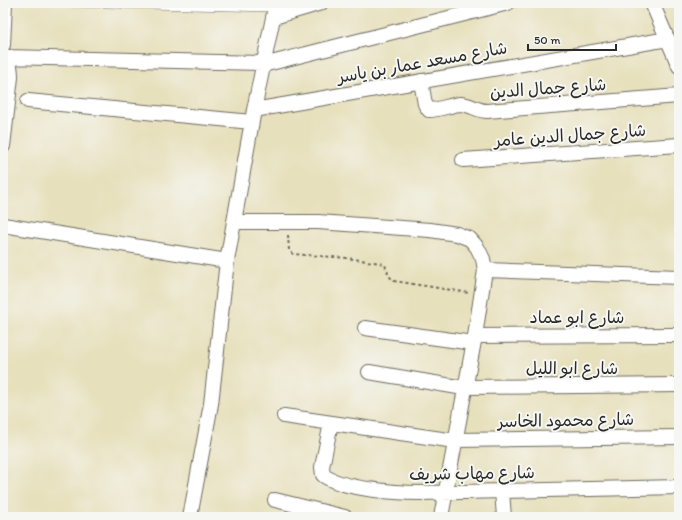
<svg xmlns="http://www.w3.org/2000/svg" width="682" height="520" font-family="Itim,'Playpen Sans Arabic',sans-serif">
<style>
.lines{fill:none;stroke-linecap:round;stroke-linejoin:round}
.service-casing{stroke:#6d6a5e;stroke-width:8}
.minor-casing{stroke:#6d6a5e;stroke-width:16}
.path{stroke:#6d6a5e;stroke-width:2;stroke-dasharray:3 3;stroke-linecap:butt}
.service{stroke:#fff;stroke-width:7}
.minor{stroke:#fff;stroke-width:14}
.labels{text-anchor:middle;stroke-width:4;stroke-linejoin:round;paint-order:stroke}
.street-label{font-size:17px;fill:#2b2b2b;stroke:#f6f6f2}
</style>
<rect width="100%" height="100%" fill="#f6f6f2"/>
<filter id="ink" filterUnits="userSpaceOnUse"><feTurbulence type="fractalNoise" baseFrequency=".025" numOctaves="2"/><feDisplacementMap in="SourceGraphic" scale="8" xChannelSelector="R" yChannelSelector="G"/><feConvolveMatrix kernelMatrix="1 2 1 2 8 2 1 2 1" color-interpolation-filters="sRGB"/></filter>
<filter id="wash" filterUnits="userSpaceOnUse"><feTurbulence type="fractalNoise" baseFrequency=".012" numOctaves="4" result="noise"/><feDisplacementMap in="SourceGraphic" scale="16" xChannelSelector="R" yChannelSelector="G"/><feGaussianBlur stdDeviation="0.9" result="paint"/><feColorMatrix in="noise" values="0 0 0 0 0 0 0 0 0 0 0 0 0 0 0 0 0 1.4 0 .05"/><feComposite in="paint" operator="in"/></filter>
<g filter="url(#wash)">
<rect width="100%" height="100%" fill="#e7e0bc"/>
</g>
<g filter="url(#ink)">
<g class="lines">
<g class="service-casing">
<path id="service" d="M68 3 275 8"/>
</g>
<g class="minor-casing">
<path id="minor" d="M652 3 679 66
M274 17 321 3
M3 45 5 3
M3 55C10 60 11 69 11 77L3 146
M6 57 263 63
M263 65 508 3
M421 81 425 104 429 110C439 110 450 105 460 104 470 104 478 111 487 111L679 96
M28 101 252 122
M254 110 668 39
M463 160 679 145
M235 222H318L430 230 457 234 470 239 477 247 483 259 485 270 475 336 441 517
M3 225 227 261 254 110 276 3
M485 270 679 277
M365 328 473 343
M475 336 679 335
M369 372 464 388
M465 387 679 385
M284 416 455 441
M331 423 322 467 323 475C341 489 397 493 420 493L679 487
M454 440 679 437
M502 491 504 517
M275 500 345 517
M190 517 211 404 227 261"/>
</g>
<path class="path" d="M288 235 289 250 293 254 347 258 380 263 385 265 389 276 394 281 470 293"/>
<use href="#service" class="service"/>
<use href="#minor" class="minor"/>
</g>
</g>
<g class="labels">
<g class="street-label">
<text transform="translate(422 62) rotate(-10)" y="6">شارع مسعد عمار بن ياسر</text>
<text transform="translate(548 88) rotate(-4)" y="6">شارع جمال الدين</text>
<text transform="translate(570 135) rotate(-4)" y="6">شارع جمال الدين عامر</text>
<text x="577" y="323">شارع ابو عماد</text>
<text x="572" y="374">شارع ابو الليل</text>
<text transform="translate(566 420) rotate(-1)" y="6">شارع محمود الخاسر</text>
<text transform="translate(472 473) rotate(-1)" y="6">شارع مهاب شريف</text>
</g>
</g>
<rect width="682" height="520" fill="none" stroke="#f6f6f2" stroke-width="16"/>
<path d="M528 44v6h88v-6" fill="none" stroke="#2b2b2b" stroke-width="2"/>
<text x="534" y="44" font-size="12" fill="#2b2b2b" stroke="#f6f6f2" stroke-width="3" paint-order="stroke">50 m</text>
</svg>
